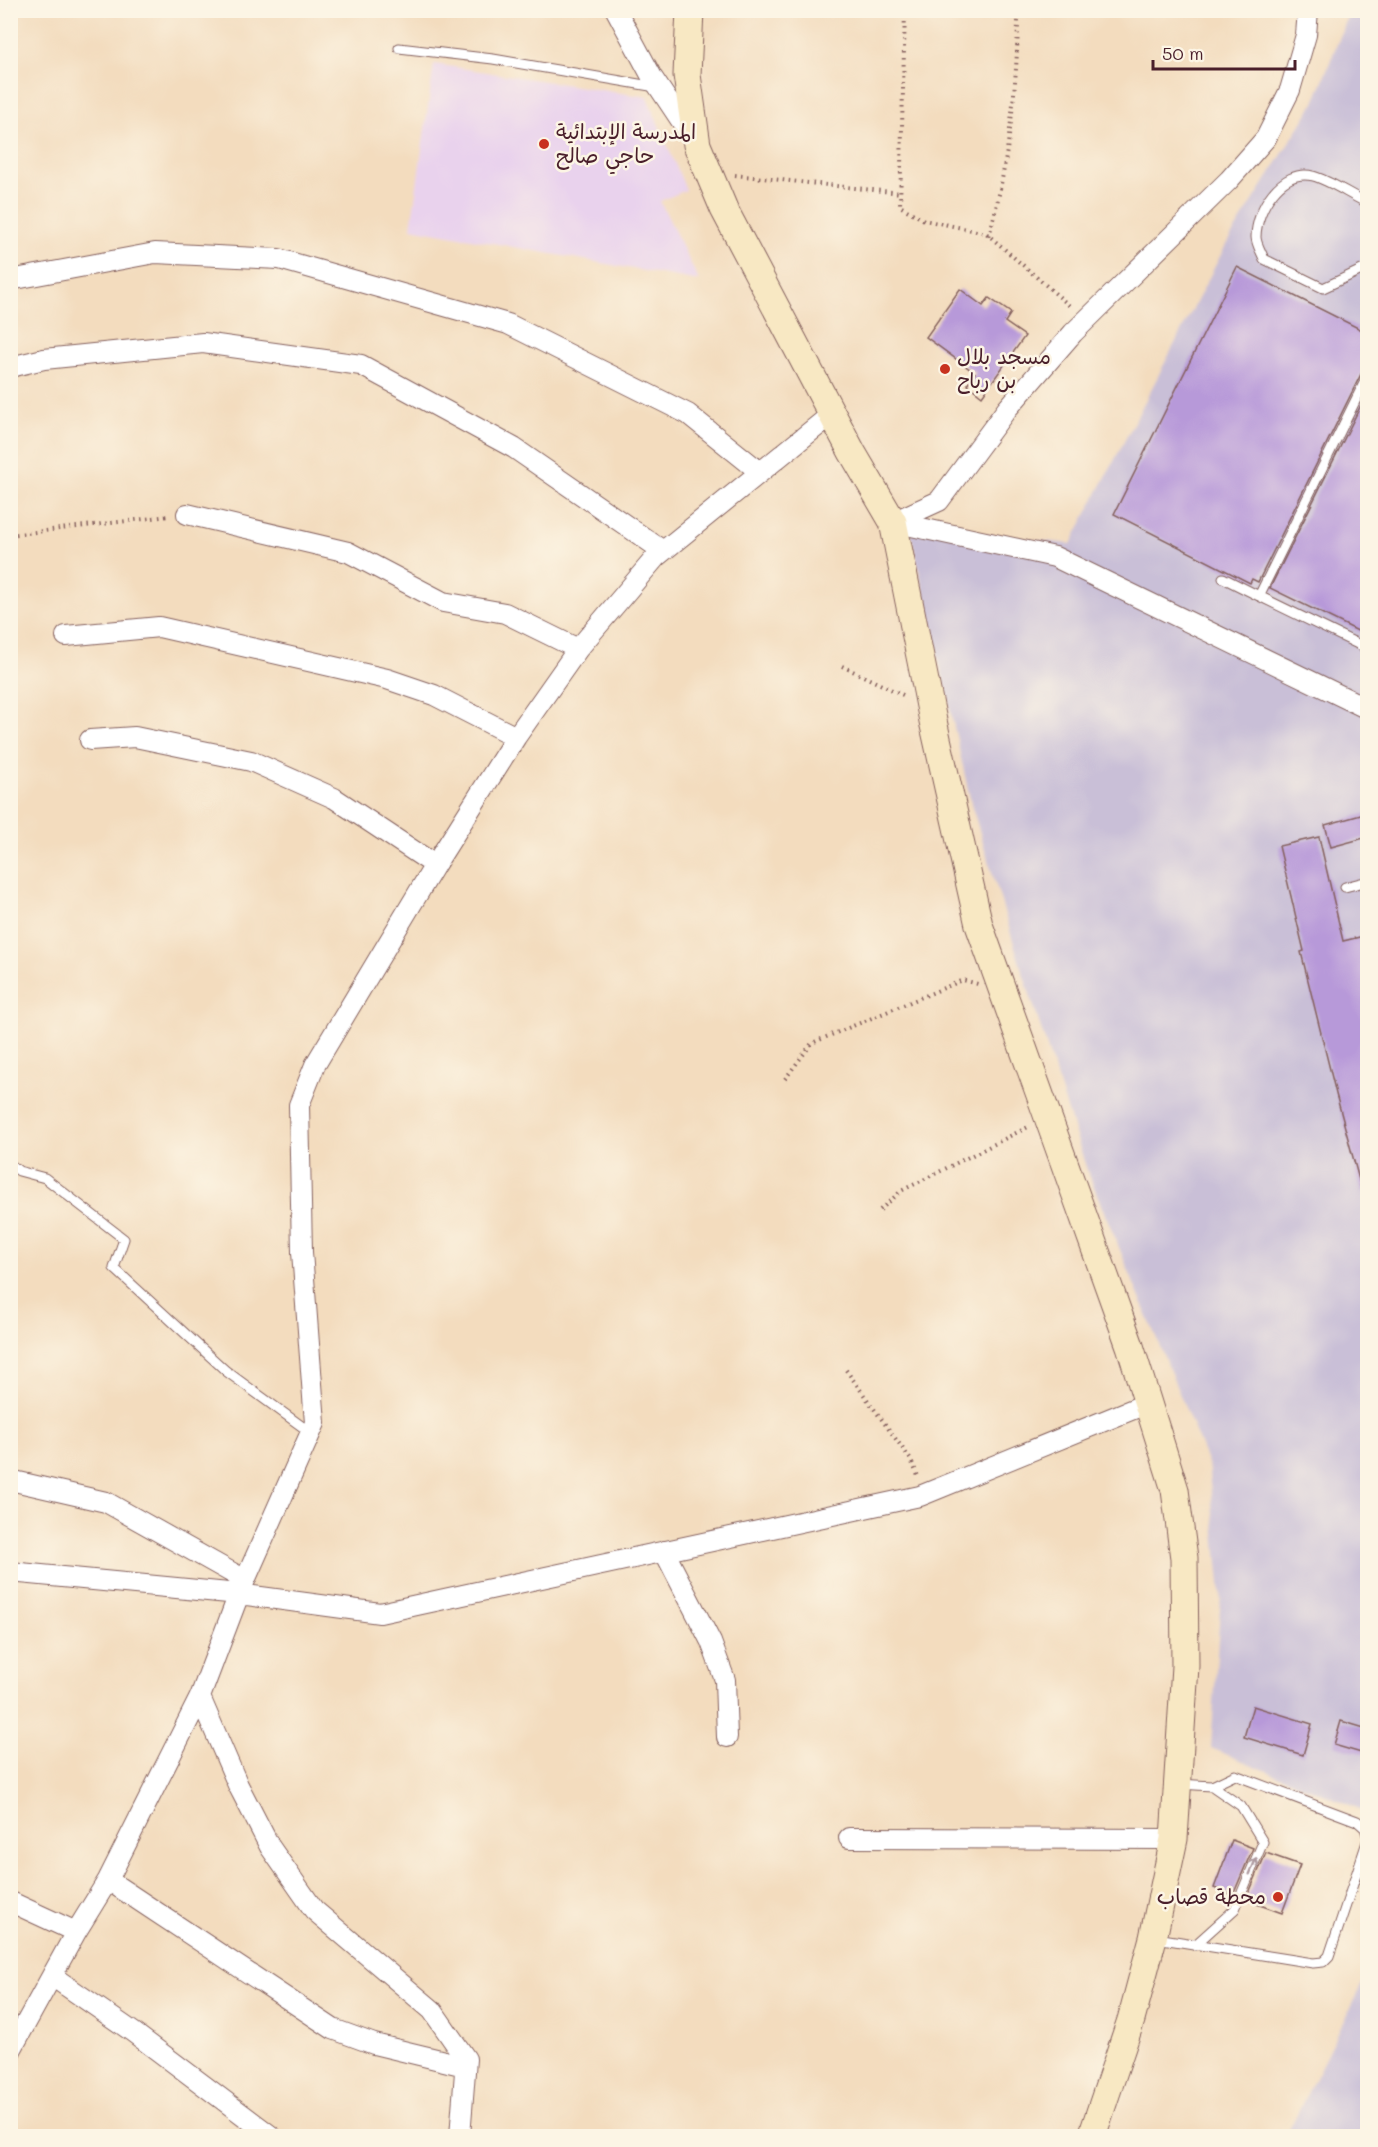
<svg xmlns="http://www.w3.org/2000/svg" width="1378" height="2147" font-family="Mali,'Playpen Sans Arabic',sans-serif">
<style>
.built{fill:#e9d2ed}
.industrial{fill:#c9bfd7}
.building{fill:#b799d9}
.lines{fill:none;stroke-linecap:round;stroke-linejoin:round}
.lane-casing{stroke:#85615e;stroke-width:11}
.street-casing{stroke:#85615e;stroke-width:22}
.secondary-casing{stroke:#85615e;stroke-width:29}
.path{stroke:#85615e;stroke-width:4;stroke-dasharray:1.5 4.5;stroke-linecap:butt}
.lane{stroke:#fff;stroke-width:9}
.street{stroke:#fff;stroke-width:20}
.secondary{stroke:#f8e8c3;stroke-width:27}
.oneway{stroke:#ae9aa0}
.poi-dot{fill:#c8321e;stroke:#fcf5e5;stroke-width:2}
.labels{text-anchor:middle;stroke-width:5;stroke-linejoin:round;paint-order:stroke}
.poi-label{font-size:21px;fill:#4a1f2b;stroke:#fcf5e5;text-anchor:start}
</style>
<rect width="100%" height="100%" fill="#fcf5e5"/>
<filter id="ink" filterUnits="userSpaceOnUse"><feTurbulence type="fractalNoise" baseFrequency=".0167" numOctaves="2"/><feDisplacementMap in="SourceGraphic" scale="12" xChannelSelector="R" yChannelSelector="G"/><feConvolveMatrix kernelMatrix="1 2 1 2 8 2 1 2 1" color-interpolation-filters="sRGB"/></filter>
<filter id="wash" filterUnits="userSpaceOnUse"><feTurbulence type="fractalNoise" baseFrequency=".008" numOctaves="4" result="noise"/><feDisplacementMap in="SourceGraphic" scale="24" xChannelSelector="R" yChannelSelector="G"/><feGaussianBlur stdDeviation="1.35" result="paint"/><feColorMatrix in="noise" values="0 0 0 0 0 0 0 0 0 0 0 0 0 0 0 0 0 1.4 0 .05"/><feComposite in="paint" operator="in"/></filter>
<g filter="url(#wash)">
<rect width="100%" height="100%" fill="#f3dcbe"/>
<path class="built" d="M434 64 647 97 686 190 660 201 699 281 411 228Z"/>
<path class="industrial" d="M1350 11H1367V1812L1211 1748 1221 1593 1208 1463 1087 1170 1022 970 972 807 909 526 1071 544 1227 243 1314 103Z
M1367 1974V2136H1286Z"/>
<g id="blocks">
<path class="building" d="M1237 267 1368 333V368L1362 372 1258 582 1252 579 1250 583 1114 514Z
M960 289 983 306 989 298 1011 313 1005 322 1025 336 982 396 967 384 975 373 926 337Z
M1368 391V636L1270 588Z
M1368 813V837L1331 847 1325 825Z
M1319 837 1343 941 1368 935V1191H1362L1336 1094 1301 952 1304 951 1279 846Z
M1253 1706 1312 1724 1303 1755 1244 1737Z
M1341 1721 1368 1729V1755L1334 1745Z
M1232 1840 1253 1848 1233 1895 1214 1888Z
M1266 1853 1300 1865 1282 1913 1246 1900Z"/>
</g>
</g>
<g filter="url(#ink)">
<use href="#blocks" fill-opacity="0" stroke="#85615e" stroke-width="1.5"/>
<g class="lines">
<g class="lane-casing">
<path id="lane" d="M399 48 493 59 656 87
M1368 203C1350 195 1331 181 1313 176 1281 168 1256 210 1256 237 1256 244 1262 253 1264 259L1323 288 1368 267
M1368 375 1259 596 1368 649
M1223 578 1259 596
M1345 887 1368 881
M10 1164 19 1171 45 1178 124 1239 114 1268 226 1371 311 1433
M1179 1784 1212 1786 1235 1775 1357 1821 1365 1828 1368 1838
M1156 1938 1313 1963 1323 1962 1329 1956 1368 1839
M1195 1945 1235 1909 1263 1842 1241 1806 1212 1786"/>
</g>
<g class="street-casing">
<path id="street" d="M616 10 652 77 694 140
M10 280 155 253 279 259 508 324 688 414 760 472
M10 367 44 359 203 343 361 365 514 448 663 551
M187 514 348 552 443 602 505 613 578 649
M893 522 939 501 1007 409 1073 333 1229 180 1266 138 1290 90 1306 35 1308 10
M893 522 1055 557 1368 709
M66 636 159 627 387 679 434 695 516 737
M90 740 135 737 251 761 334 798 435 865
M10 1480 106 1502 245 1580
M664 1551 711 1642 725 1680 727 1737
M10 1572 239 1594 380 1613 920 1496 1148 1403
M849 1838 1174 1839
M108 1880 333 2029 374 2044 465 2066
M11 1902 76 1932
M52 1976 133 2032 271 2136
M10 2052 76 1932 108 1880 200 1697
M460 2136 466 2059 432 2010 314 1910 270 1847 238 1785 200 1697 239 1594 315 1423 302 1252 299 1105 315 1065 435 865 516 737 578 649 656 557 832 414"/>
</g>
<g class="secondary-casing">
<path id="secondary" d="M690 10 687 75 697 145 724 209 852 452 893 522 933 721 979 925 1130 1346 1175 1490 1184 1558 1185 1666 1174 1839 1153 1938 1131 2020 1092 2136"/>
</g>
<path class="path" d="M905 10 900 206 924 220 986 233 1072 308
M735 175 901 193
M989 236C1008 166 1018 83 1018 10
M10 535 169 516
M842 666 905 696
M785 1079 812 1043 963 980 978 984
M880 1210 901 1191 1028 1127
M846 1370 911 1460 918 1476"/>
<use href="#lane" class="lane"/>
<use href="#street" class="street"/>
<use href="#secondary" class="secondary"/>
</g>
<defs><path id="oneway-shaft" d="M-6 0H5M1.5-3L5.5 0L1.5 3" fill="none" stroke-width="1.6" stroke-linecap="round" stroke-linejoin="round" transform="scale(1.5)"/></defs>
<use class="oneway" href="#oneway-shaft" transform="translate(1253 1866) rotate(-68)"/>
</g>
<g class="poi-dot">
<circle cx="544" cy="144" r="6"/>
<circle cx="945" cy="369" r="6"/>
<circle cx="1278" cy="1897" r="6"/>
</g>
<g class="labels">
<g class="poi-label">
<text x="556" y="139">المدرسة الإبتدائية<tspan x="556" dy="24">حاجي صالح</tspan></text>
<text x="957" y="364">مسجد بلال<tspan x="957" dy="24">بن رباح</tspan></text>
<text x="1266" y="1904" text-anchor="end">محطة قصاب</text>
</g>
</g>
<rect width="1378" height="2147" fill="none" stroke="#fcf5e5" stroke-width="36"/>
<path d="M1153 60v9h142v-9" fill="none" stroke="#4a1f2b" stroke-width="3"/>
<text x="1162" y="60" font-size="18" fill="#4a1f2b" stroke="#fcf5e5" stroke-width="4.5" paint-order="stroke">50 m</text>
</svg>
